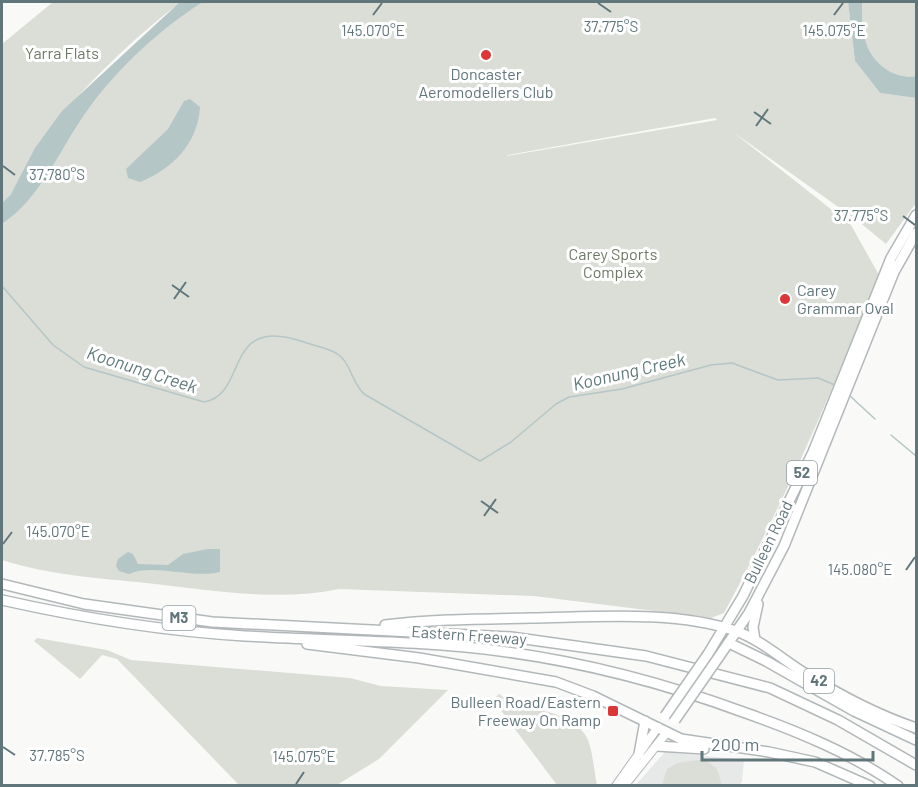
<svg xmlns="http://www.w3.org/2000/svg" width="918" height="787" font-family="Barlow,sans-serif">
<style>
.built{fill:#e7e9e8}
.green{fill:#dbded7;fill-rule:evenodd}
.water{fill:#b5c6c6}
.lines{fill:none;stroke-linecap:round;stroke-linejoin:round}
.stream{stroke:#b5c6c6;stroke-width:1.5}
.primary-casing{stroke:#b2b9bb;stroke-width:10}
.highway-casing{stroke:#b2b8ba;stroke-width:12}
.primary{stroke:#fff;stroke-width:8}
.highway{stroke:#fff;stroke-width:9}
.highway-bridge-casing{stroke:#b2b8ba;stroke-width:12;stroke-linecap:butt}
.highway-bridge{stroke:#fff;stroke-width:9}
.ticks{fill:none;stroke:#61767b;stroke-width:2}
.poi-dot{fill:#db3638;stroke:#fff;stroke-width:2}
.labels{text-anchor:middle;stroke-width:6;stroke-linejoin:round;paint-order:stroke}
.shield{fill:#fff;stroke:#909fa3;stroke-width:1.5}
.shield-label{font-size:15px;font-weight:bold;fill:#61767b}
.park-label{font-size:16px;fill:#6d7965;stroke:#fff}
.poi-label{font-size:16px;fill:#61767b;stroke:#fff}
.street-label{font-size:16px;fill:#61767b;stroke:#fff}
.water-label{font-size:18px;font-style:italic;fill:#607a7b;stroke:#fff}
.ticks-label{font-size:15px;text-anchor:middle;fill:#61767b;stroke:#fff;stroke-width:6;stroke-linejoin:round;paint-order:stroke}
</style>
<rect width="100%" height="100%" fill="#f9f9f7"/>
<path class="built" d="M665 752 744 760 742 782 739 785 635 786Z"/>
<path class="green" d="M53 2H181C134 37 82 88 46 134 30 154 23 186 2 203V44Z
M203 2H848L855 61 880 93 916 98V203L886 244 858 221 733 132 851 225 879 275C833 391 783 504 724 613L711 618 534 596 339 589C277 602 209 590 146 583 98 578 48 575 2 560V224C41 197 60 149 87 111 118 68 159 30 203 2ZM715 118 717 120 507 156 508 155Z
M862 2H916V76C906 78 895 75 886 69 862 52 862 28 862 2Z
M37 638 107 650 131 660 350 678 381 686 448 690 379 759 337 785H239L117 659 102 655 80 679 34 641Z
M499 694C524 713 574 707 588 740 593 753 594 771 597 785H557L493 700Z
M705 759 717 769 722 785H662L667 769 677 763Z"/>
<path class="water" d="M180 2H203C159 30 118 68 87 111 60 149 41 198 2 224V203L11 194 35 148 62 111Z
M848 2H862C862 28 862 52 886 69 895 75 906 78 916 76V98L880 93 855 61Z
M190 99 200 107C198 143 173 169 140 182L128 178 126 169 168 129 184 101Z
M208 549H220V572C191 579 154 563 129 574L119 571 116 566 118 559 128 552 133 554 138 564 168 565 183 554Z"/>
<g class="lines">
<path class="stream" d="M2 286 53 345 84 367 204 402C249 395 222 313 304 342 315 346 330 348 339 355 351 364 352 383 364 394L480 461 511 442 556 404 569 397 622 389 711 365 732 363 778 380 818 378 835 385
M849 395 875 419
M891 435 916 456"/>
<g class="primary-casing">
<path id="primary" d="M616 786 658 727
M624 786 667 732"/>
</g>
<g class="highway-casing">
<path id="highway" d="M2 584 84 604 212 622 511 637 646 656 770 688 838 720 916 765
M2 600C82 618 163 631 245 636 330 641 416 640 500 651 584 662 664 683 743 712 797 731 851 753 898 786
M385 625C433 619 483 619 531 618 595 617 674 610 736 631 761 640 783 660 806 674 841 696 878 715 916 728
M755 640 753 627 758 604
M729 643 766 661 854 711 916 740
M307 644 419 658 556 682 593 696 681 739 769 752 815 762 870 786
M708 654 743 596 813 452 891 258 916 215
M718 658 749 613 784 546 894 272 916 233
M657 746 704 749
M639 754 645 721"/>
</g>
<use href="#primary" class="primary"/>
<use href="#highway" class="highway"/>
<g class="highway-bridge-casing">
<path id="highway-bridge" d="M665 716 708 654
M675 720 718 658"/>
</g>
<use href="#highway-bridge" class="highway-bridge"/>
</g>
<path class="ticks" d="M598 3 611 12M373 15 382 3M834 15 843 3M754 112 771 124M756 126 768 109M3 166 15 175M903 216 915 225M172 285 189 297M174 299 186 282M481 501 498 513M484 516 496 499M3 544 12 532M906 570 915 557M3 747 15 755M296 784 304 772"/>
<g class="poi-dot">
<circle cx="486" cy="55" r="6"/>
<circle cx="785" cy="299" r="6"/>
<rect x="607" y="705" width="12" height="12" rx="3"/>
</g>
<g class="labels">
<g class="shield">
<rect x="787" y="461" width="30" height="24" rx="4.5"/>
<rect x="162.5" y="606" width="33" height="24" rx="4.5"/>
<rect x="804" y="669" width="30" height="24" rx="4.5"/>
</g>
<g class="shield-label">
<text x="802" y="478">52</text>
<text x="179" y="623">M3</text>
<text x="819" y="686">42</text>
</g>
<g class="park-label">
<text x="62" y="59">Yarra Flats</text>
<text x="613" y="260">Carey Sports<tspan x="613" dy="18">Complex</tspan></text>
</g>
<g class="poi-label">
<text x="486" y="80">Doncaster<tspan x="486" dy="18">Aeromodellers Club</tspan></text>
<text x="797" y="296" text-anchor="start">Carey<tspan x="797" dy="18">Grammar Oval</tspan></text>
<text x="601" y="708" text-anchor="end">Bulleen Road/Eastern<tspan x="601" dy="18">Freeway On Ramp</tspan></text>
</g>
<g class="street-label">
<text transform="translate(768 542) rotate(-64)" y="6">Bulleen Road</text>
<text transform="translate(469 635) rotate(4)" y="6">Eastern Freeway</text>
</g>
<g class="water-label">
<text transform="translate(142 370) rotate(18)" y="6">Koonung Creek</text>
<text transform="translate(629 372) rotate(-13)" y="6">Koonung Creek</text>
</g>
</g>
<g class="ticks-label">
<text x="611" y="32">37.775°S</text>
<text x="373" y="36">145.070°E</text>
<text x="834" y="36">145.075°E</text>
<text x="57" y="180">37.780°S</text>
<text x="861" y="221">37.775°S</text>
<text x="58" y="537">145.070°E</text>
<text x="860" y="575">145.080°E</text>
<text x="57" y="761">37.785°S</text>
<text x="304" y="762">145.075°E</text>
</g>
<rect width="918" height="787" fill="none" stroke="#61767b" stroke-width="6"/>
<path d="M702 751v9h171v-9" fill="none" stroke="#61767b" stroke-width="3"/>
<text x="711" y="751" font-size="18" fill="#61767b" stroke="#ffffff" stroke-width="4.5" paint-order="stroke">200 m</text>
</svg>
